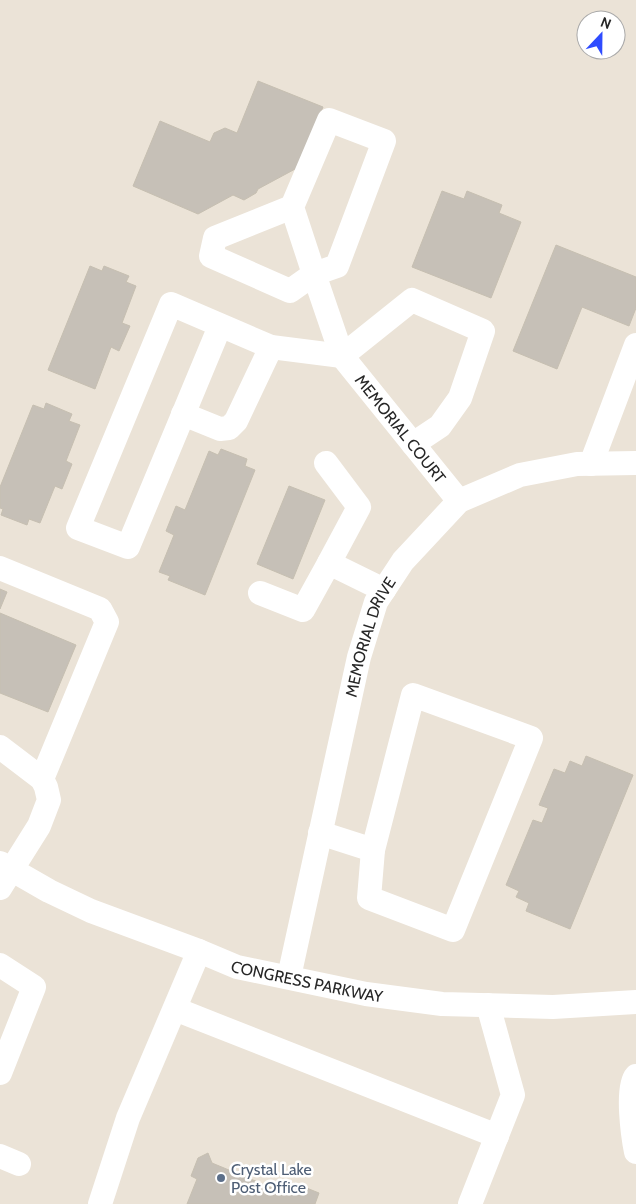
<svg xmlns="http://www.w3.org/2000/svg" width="636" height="1204" font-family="Cabin,sans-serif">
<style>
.building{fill:#c6c0b7;stroke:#c6bfb1}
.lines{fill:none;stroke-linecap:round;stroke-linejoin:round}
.minor{stroke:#fff;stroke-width:24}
.service-dot{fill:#5c6f8a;stroke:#fff;stroke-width:2}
.labels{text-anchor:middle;stroke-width:5;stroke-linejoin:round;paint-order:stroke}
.street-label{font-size:16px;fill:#272727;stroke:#fff}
.service-label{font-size:16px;fill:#4e5e75;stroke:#fff;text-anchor:start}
</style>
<rect width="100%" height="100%" fill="#ebe3d7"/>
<path class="building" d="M258 81 323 107 297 168 258 189 256 193 244 200 233 195 198 214 133 186 160 121 210 142 214 133 225 128 237 133Z
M442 191 464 199 467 191 502 205 499 213 521 222 491 298 412 267Z
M556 245 636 277V308L629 326 582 307 557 369 513 351Z
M90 266 102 271 104 266 129 276 126 282 136 286 122 323 130 326 119 351 111 347 95 389 48 370Z
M46 403 72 414 69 421 80 425 66 461 72 464 62 489 55 486 40 523 29 519 27 525 1 515 3 509 0 508V487L33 405 44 409Z
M221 449 247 459 245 466 255 470 205 595 168 580 170 576 159 572 174 535 166 531 176 506 185 510 209 451 218 455Z
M289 486 325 500 293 579 257 564Z
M0 589 7 592 0 609Z
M0 613 76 645 48 712 0 693Z
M586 756 633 775 570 929 526 911 529 903 516 897 519 891 506 885 533 820 542 823 548 808 539 805 554 769 565 773 570 761 582 766Z
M208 1153 212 1163 289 1195 294 1183 319 1193 315 1204H187L197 1179 191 1176 198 1158Z"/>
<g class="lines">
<g class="minor">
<path id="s1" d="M292 207 314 274 290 291 211 256 215 238 292 207 329 120 384 141 337 266 314 274 342 356 459 501"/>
<path d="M220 326 128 547 78 528 171 304 271 347 342 356 412 300 483 331 460 398 440 426 413 444"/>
<path d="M183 414 220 429 229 428 236 421 271 347"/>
<path d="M326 463 359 507 329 563 384 590"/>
<path d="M591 464 636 345"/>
<path d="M0 568 100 609 107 622 42 779"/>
<path d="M260 593 303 610 329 563"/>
<path d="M413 695 531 738 453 930 369 898 373 850Z"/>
<path d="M0 747 42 779 46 787 49 800 39 826 0 888"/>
<path d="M320 833 373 850"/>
<path id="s2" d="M0 863 49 891 91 911 199 951 237 967 366 994 442 1004 553 1007 636 1002"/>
<path d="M0 965 34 987 0 1073"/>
<path id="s3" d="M289 977 359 657 376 602 403 561 459 501 520 475 577 464 636 463"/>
<path d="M175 1009 497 1136"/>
<path d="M636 1076C626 1087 633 1137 636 1152"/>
<path d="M0 1156 19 1164"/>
<path d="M100 1204 128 1118 199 951"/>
<path d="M470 1204 513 1095 488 1005"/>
</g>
</g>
<circle class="service-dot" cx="221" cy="1178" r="5"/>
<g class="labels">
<g class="street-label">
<text dy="6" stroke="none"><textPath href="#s1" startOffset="779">MEMORIAL COURT</textPath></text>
<text dy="6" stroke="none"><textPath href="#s3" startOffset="350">MEMORIAL DRIVE</textPath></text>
<text dy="6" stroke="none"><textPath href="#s2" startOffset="331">CONGRESS PARKWAY</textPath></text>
</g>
<g class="service-label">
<text x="231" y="1175">Crystal Lake<tspan x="231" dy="18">Post Office</tspan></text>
</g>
</g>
<g transform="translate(601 35) rotate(22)"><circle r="24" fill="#ffffff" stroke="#a9a9a9"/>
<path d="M0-4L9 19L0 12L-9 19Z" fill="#2f4cff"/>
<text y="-8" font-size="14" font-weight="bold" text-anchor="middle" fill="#272727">N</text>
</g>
</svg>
